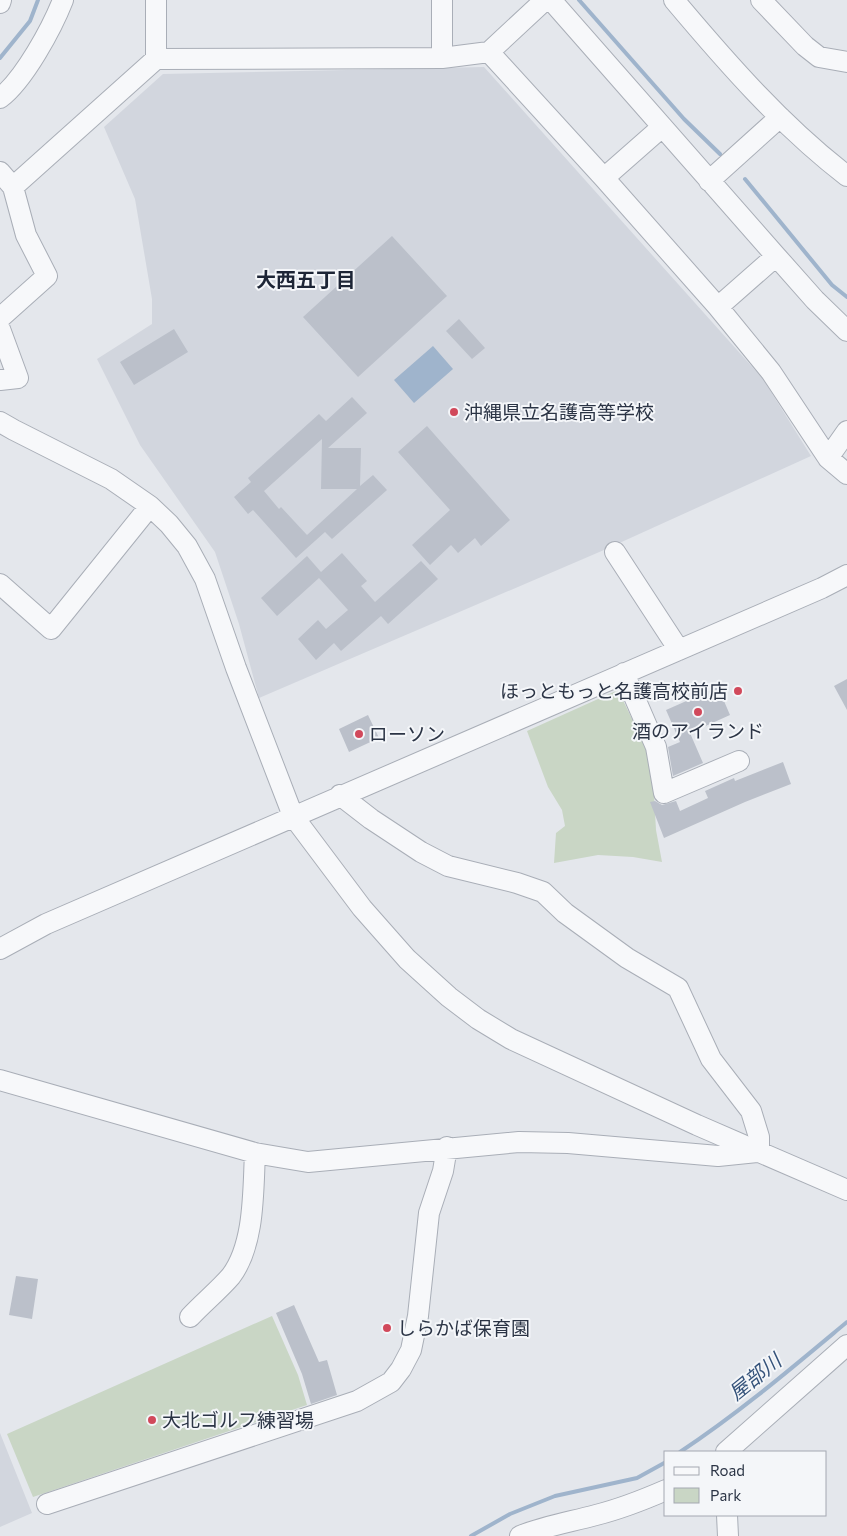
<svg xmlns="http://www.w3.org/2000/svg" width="847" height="1536" font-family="Commissioner,'Noto Sans JP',sans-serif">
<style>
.built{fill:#d2d6de}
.green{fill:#c9d6c5}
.water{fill:#9fb4cc}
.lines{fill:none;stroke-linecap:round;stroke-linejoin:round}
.stream{stroke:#9fb4cc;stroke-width:4}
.building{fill:#bbc0ca;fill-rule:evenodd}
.minor-casing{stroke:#a9aeb7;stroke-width:22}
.minor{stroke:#f7f8fa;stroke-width:20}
.poi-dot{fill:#d1495b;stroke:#f4f6f9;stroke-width:2}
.labels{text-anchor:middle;stroke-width:4;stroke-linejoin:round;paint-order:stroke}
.poi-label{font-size:19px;fill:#2b3445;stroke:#f4f6f9;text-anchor:start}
.neighbourhood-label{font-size:20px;font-weight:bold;fill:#1d2536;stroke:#f4f6f9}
.water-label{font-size:20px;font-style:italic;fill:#34527a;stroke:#f4f6f9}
</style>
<rect width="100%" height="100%" fill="#e4e7ec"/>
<path class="built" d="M484 67 763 379 811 456 604 550 259 698 239 624 215 552 140 445 97 359 152 324V299L135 199 104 127 163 74Z
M0 1433 32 1513 0 1527Z"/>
<path class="green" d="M618 690 649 754 654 795 656 830 662 862 633 857 598 855 554 863 556 833 565 826 562 810 548 787 527 731Z
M272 1316 298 1375 307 1405 33 1497 7 1434Z"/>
<path class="water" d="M433 346 453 369 414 403 394 380Z"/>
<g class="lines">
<path class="stream" d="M579 0 684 119 720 154
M0 58 30 21 38 0
M745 179 832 285 847 297
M680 1452C739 1413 793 1367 847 1322
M471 1536 510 1514 555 1496 637 1478 666 1462"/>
</g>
<path class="building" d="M392 236 447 296 358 377 303 317Z
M459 319 485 348 472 359 446 331Z
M174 329 188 352 134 385 120 362Z
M352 397 367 413 328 448H361L360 486 373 475 387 490 332 539 325 532 296 558 253 510 248 514 234 497 251 482 248 478 319 414 326 421ZM322 439 321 489H357L307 535 281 507 279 509 264 491Z
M427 426 510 520 481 546 475 538 458 553 451 545 430 565 412 545 450 510 398 452Z
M342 553 367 581 361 586 375 602 421 561 438 579 388 624 381 616 341 651 334 643 316 660 298 639 318 620 326 629 348 610 319 578 277 616 261 598 307 556 321 572Z
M847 679V710L834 686Z
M718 687 730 715 690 733 703 763 673 776 668 747 680 742 666 710Z
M368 715 379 738 349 752 339 729Z
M783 762 791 784 745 802 664 838 650 802 655 801 662 805 676 801 680 811 708 798 705 791 734 778 735 781Z
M16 1276 38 1279 32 1319 9 1315Z
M294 1305 319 1362 327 1360 337 1395 311 1404 302 1374 276 1313Z"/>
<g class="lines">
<g class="minor-casing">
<path id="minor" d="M442 0V58
M551 0 776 256 815 300 847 331
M674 0C727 63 782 126 847 176
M761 0 805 46 819 57 847 62
M0 3 1 0
M489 52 604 178 718 307 771 372 828 458 847 474
M156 59V0
M0 98C24 80 52 28 63 0
M0 172 13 187 26 235 47 276 0 318
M604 178 662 127
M709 181 780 117
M13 187 156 59 442 58 489 52 545 0
M718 307 776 256
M0 329 18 378 0 380
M0 422 14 430 111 479 150 506 169 524 187 546 205 579 236 668 293 816 362 908 407 959 449 997 478 1019 511 1039 697 1125 847 1190
M828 458 847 431
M615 552 679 650
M0 584 51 629 150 506
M624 673 656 747 664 793 739 761
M340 795 371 819 421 852 448 866 517 883 543 892 565 913 627 958 678 988 711 1059 751 1111 759 1137V1152
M0 949 46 924 822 588 847 575
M0 1080 255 1153 308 1162 519 1142 568 1143 718 1156 757 1152
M190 1317C203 1303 219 1290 231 1276 255 1244 253 1190 255 1153
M726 1452 847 1345
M47 1504 357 1401 391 1382 401 1369 411 1350 418 1316 429 1213 443 1171 447 1147
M727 1515 728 1536
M520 1536C545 1526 570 1522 596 1515 620 1509 643 1500 666 1490"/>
</g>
<use href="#minor" class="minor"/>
</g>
<g class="poi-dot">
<circle cx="454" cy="412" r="5"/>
<circle cx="738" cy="691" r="5"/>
<circle cx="698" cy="712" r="5"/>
<circle cx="359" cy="734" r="5"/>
<circle cx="387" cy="1328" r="5"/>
<circle cx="152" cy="1420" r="5"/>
</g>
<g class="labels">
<g class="poi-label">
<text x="464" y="419">沖縄県立名護高等学校</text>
<text x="728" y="698" text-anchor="end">ほっともっと名護高校前店</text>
<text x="698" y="738" text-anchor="middle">酒のアイランド</text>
<text x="369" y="741">ローソン</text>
<text x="397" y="1335">しらかば保育園</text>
<text x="162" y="1427">大北ゴルフ練習場</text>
</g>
<g class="neighbourhood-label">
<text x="306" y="287">大西五丁目</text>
</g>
<g class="water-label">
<text transform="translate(755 1377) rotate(-39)" y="7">屋部川</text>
</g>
</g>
<rect x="664" y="1451" width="162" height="65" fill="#f4f6f9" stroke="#a4a8b1"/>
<rect x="674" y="1467" width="25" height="8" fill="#f7f8fa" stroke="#a4a8b1"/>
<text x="710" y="1476" font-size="15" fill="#2b3445">Road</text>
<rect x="674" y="1488" width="25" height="15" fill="#c9d6c5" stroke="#a4a8b1"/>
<text x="710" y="1501" font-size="15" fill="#2b3445">Park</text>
</svg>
